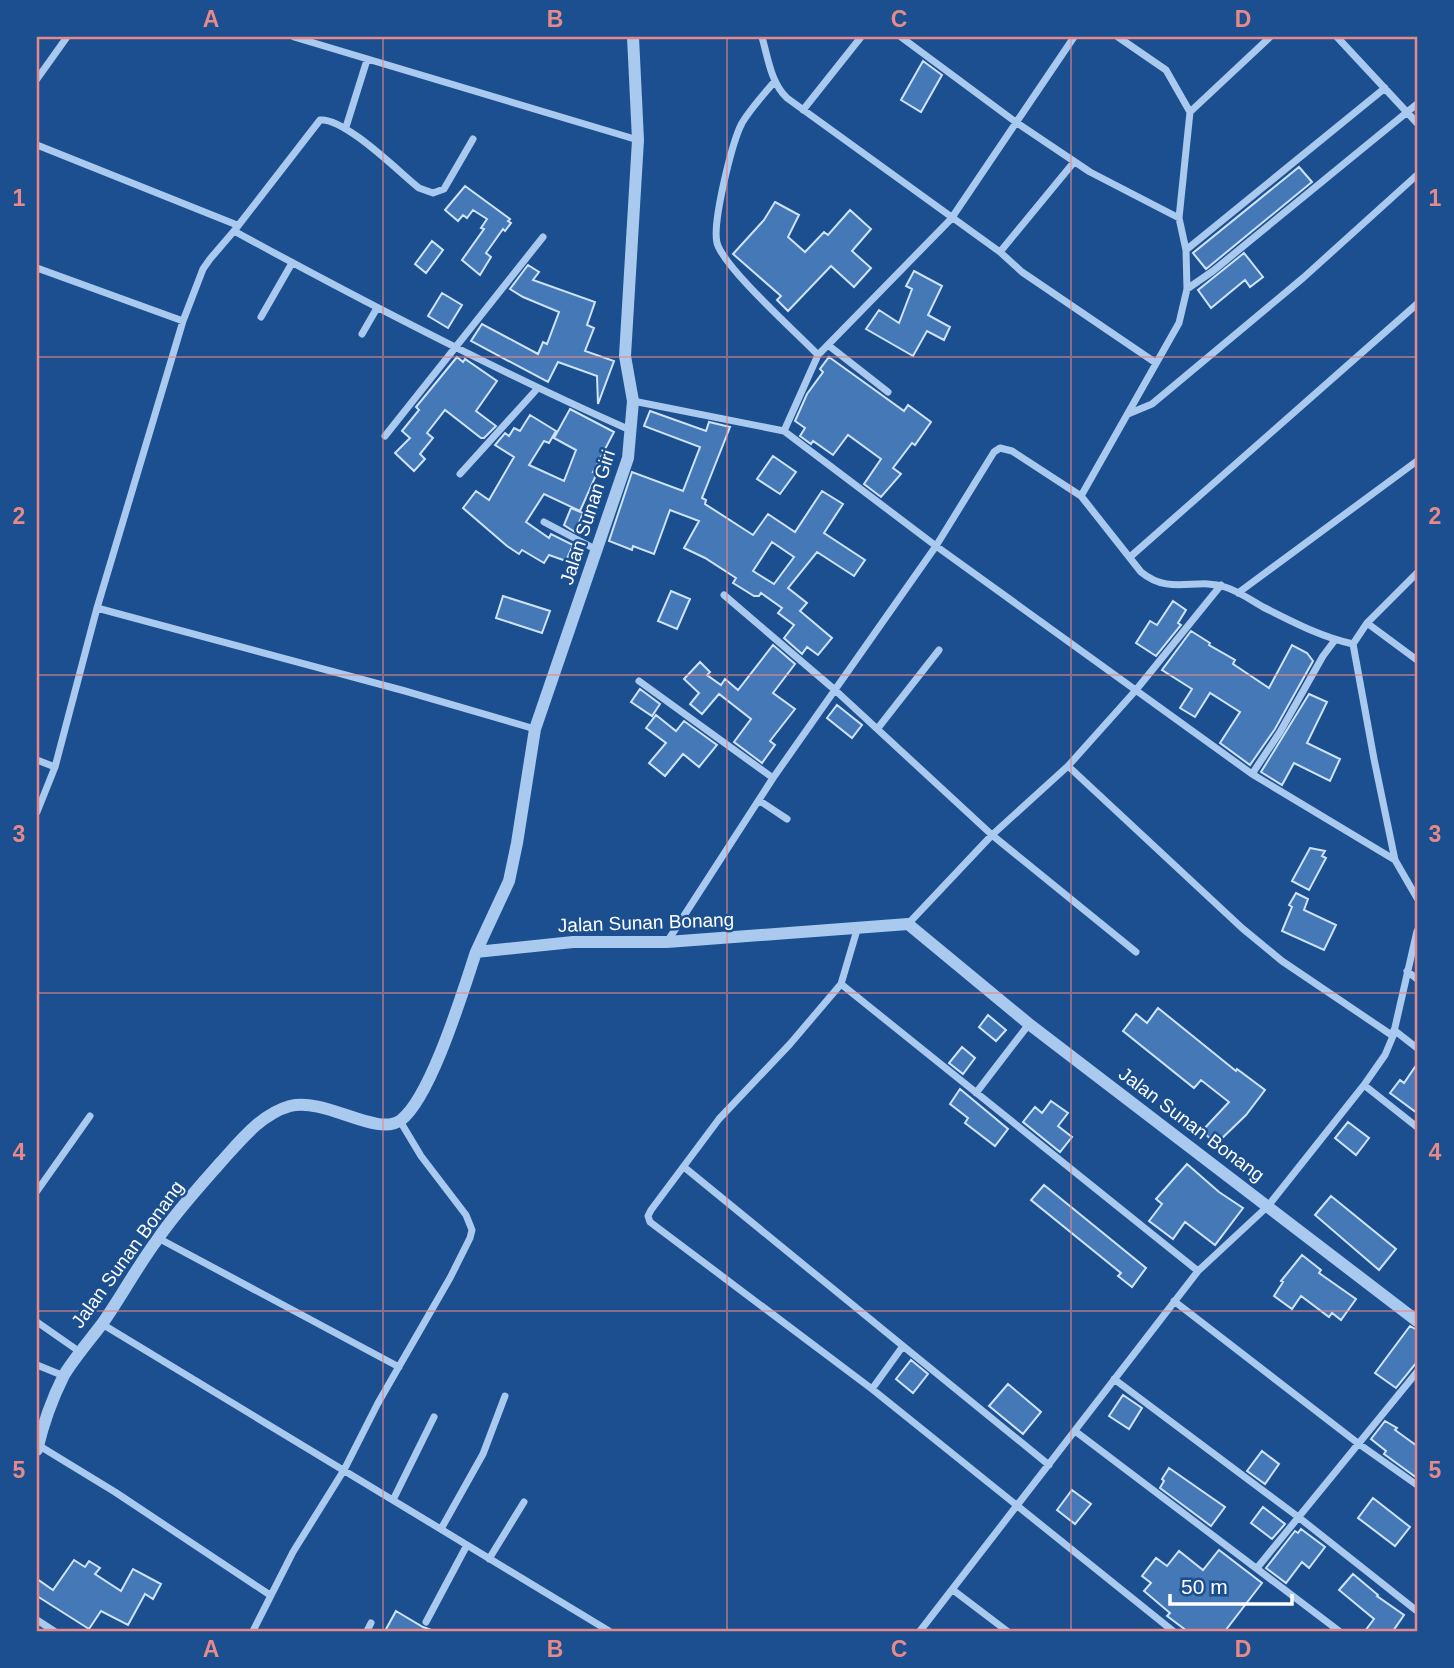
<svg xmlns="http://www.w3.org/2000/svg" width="1454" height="1668" font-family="Helvetica,sans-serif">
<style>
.building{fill:#4478b7;stroke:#cfe3fa;stroke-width:2;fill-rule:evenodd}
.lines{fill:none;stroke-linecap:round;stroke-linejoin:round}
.minor{stroke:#a9c9ee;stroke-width:7}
.tertiary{stroke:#a9c9ee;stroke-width:12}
.grid{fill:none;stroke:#e88989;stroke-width:2;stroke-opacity:0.55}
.labels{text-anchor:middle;stroke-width:5;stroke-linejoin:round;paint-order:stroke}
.street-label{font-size:19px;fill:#fff;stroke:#1b4f8f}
.neatline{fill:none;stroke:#e88989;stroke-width:2.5}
.grid-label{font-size:23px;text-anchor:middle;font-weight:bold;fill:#e88989}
</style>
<rect width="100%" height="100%" fill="#1b4f8f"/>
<path class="building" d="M923 61 942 75 921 112 901 100Z
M1299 167 1312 182 1206 269 1193 253Z
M465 186 510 219 508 221 511 223 505 231 503 229 486 253 491 257 480 275 462 260 484 229 481 228 487 219 473 210 467 218 463 215 458 221 445 210Z
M775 202 799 215 788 237 805 252 824 232 828 235 850 210 871 229 852 251 871 268 854 287 831 266 788 311 777 300 781 296 733 254 764 220Z
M432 241 443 250 426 273 415 264Z
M1244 253 1263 277 1250 287 1245 280 1211 308 1198 290Z
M528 265 539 272 533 280 595 302 587 325 594 328 585 351 614 361 598 404 597 376 558 362 548 382 471 341 482 324 538 354 543 342 547 344 559 312 523 297 510 289Z
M914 271 942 286 928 315 950 327 944 340 927 331 913 356 866 329 879 310 899 323 912 289 906 286Z
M442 293 462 305 448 328 428 316Z
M457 357 463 362 465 359 497 381 476 411 496 426 484 438H481L445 410 427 433 433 438 420 454 425 459 414 471 395 453 410 438 402 431 419 410 416 407Z
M829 357 904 411 908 405 931 422 915 445 912 443 893 468 901 474 881 497 864 484 881 459 848 435 833 455 813 441 811 444 800 436 805 428 795 421 807 394 823 372 820 369Z
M570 409 614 432 593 472 597 473 580 511 544 494 526 522 549 538 551 534 573 545 566 561 549 555 544 563 522 550 519 554 507 546 463 508 476 491 489 500 514 457 495 445 505 433 509 436 514 428 520 431 530 415 556 431 549 443 544 441 529 465 564 481 576 450 554 438Z
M650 411 706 431 709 422 730 427 702 498 706 500 705 504 753 535 768 514 795 532 822 491 843 504 824 533 865 560 854 576 817 552 788 588 807 603 800 611 832 638 818 655 807 647 802 654 784 638 794 625 778 613 782 608 761 593 759 596H754L733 583 736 578 705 558 684 548 699 521 670 510 654 554 633 546 632 550 609 541 632 472 683 491 700 447 644 426ZM772 542 794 557 774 584 753 571Z
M773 456 796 472 780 494 757 479Z
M571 508 583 513 575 532 564 525Z
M671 591 690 599 677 629 658 621Z
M503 596 550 611 542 633 496 618Z
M1173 601 1186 610 1178 623 1181 625 1156 656 1136 643 1150 621 1157 625Z
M1191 631 1210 643 1209 645 1235 660 1233 664 1269 688 1292 645 1307 653 1313 661 1275 729 1250 765 1220 743 1240 712 1210 693 1195 717 1180 708 1192 689 1162 670Z
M773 645 795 664 773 693 795 709 770 741 775 745 762 763 734 742 751 719 719 694 702 714 690 704 699 693 684 679 700 662 710 672 707 675 721 685 725 679 738 690Z
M640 689 660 704 652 716 631 702Z
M1309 694 1327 702 1307 743 1340 759 1330 781 1294 763 1282 785 1261 772Z
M837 705 862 725 852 738 827 718Z
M656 715 676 731 684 721 717 745 699 767 683 754 665 776 649 763 666 743 646 728Z
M1310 848 1325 851 1322 856 1326 858 1309 890 1292 881Z
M1296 893 1308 899 1304 910 1336 925 1324 950 1282 931 1292 907 1289 905Z
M1158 1008 1236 1071 1237 1069 1265 1090 1246 1115 1216 1144 1202 1131 1229 1102 1201 1080 1194 1088 1123 1031 1136 1014 1147 1023Z
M988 1015 1006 1030 996 1041 979 1027Z
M962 1047 975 1058 963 1074 949 1063Z
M1417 1064V1113L1390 1093 1400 1080 1404 1083Z
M960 1089 1008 1129 995 1146 965 1123 968 1118 950 1104Z
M1051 1101 1068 1113 1058 1126 1072 1137 1060 1152 1023 1122 1035 1107 1042 1113Z
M1348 1122 1369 1138 1356 1155 1335 1138Z
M1187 1164 1219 1192 1243 1208 1215 1245 1185 1222 1173 1239 1149 1221 1162 1204 1156 1199Z
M1044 1185 1146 1268 1132 1287 1118 1276 1121 1273 1031 1200Z
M1331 1196 1396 1249 1379 1270 1315 1215Z
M1302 1255 1321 1270 1319 1273 1356 1299 1341 1320 1332 1313 1329 1317 1301 1296 1292 1309 1274 1296 1283 1282 1281 1281Z
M1410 1326 1417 1330V1362L1396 1388 1375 1373Z
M911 1360 928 1374 913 1393 896 1379Z
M1008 1384 1041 1412 1023 1434 989 1406Z
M1123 1395 1142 1408 1129 1429 1109 1416Z
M1385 1421 1397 1428 1395 1430 1417 1446V1478L1384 1454 1386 1451 1371 1439Z
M1262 1451 1279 1464 1265 1484 1247 1471Z
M1169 1468 1225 1507 1211 1526 1160 1488 1164 1481 1162 1479Z
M1072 1490 1091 1504 1075 1524 1057 1510Z
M1373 1498 1410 1527 1395 1546 1358 1518Z
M1263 1507 1285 1524 1272 1539 1251 1523Z
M1301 1529 1325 1547 1309 1568 1302 1562 1286 1583 1266 1568 1295 1531 1298 1533Z
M1219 1550 1262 1583 1225 1631H1187L1167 1616 1170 1613 1144 1591 1151 1583 1142 1576 1156 1558 1167 1566 1179 1551 1203 1570Z
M74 1560 85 1567 89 1561 100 1568 95 1574 121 1591 133 1569 161 1584 153 1599 145 1594 128 1625 101 1611 89 1629 37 1596V1579L53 1590Z
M1353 1574 1378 1595 1377 1596 1404 1615 1393 1631H1365L1374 1619 1339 1590Z
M396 1611 423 1627 434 1631H385Z"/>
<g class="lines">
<path class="minor" d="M294 37 638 140
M762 37C768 58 771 83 787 98L1000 252 1022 272 1156 363
M901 37 1017 123 1090 172 1179 218
M1118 37 1166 70 1190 112 1179 218 1186 250 1187 289 1179 323 1081 496 1141 572C1170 596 1196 577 1225 587 1238 591 1251 600 1263 607 1293 622 1321 637 1353 644L1367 623 1417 573
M1337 37 1417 123
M37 79 67 37
M775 81C764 94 751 108 742 123 732 142 712 223 717 243 724 268 797 333 818 355
M803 110 861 37
M1190 112 1270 37
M346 127 367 60
M37 145 237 225
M234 231C364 302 495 370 630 430
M1186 250 1385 88
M1000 252 1074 162
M37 268 183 321 203 269 210 259 234 231 320 120C344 117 399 172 419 188L433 193 444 189 473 139
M1187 289 1213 271 1417 104
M261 317 292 263
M362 334 377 308
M828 345 888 392
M633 401 784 431 936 546 1252 774 1395 860
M1128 414 1152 404 1303 278 1417 175
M784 431 818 355 951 219 1074 37
M385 436 543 237
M460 474 537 389
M544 522 597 550
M1130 557 1417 304
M1238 593 1417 461
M724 595 835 690 992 835 1136 952
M97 608 405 691 535 729
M1367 623 1417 660
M1353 644 1374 759 1395 860 1417 898
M639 681 773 778
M878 728 939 650
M37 760 55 767
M1068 766 1242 928 1282 961 1393 1036
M1252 774 1280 732 1323 656 1335 640
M760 801 787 819
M37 812 55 767 97 608 183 321
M908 924 992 835 1068 766 1136 690 1221 585
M857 930 841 984 790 1044 719 1119 651 1210 648 1216 650 1222 872 1389 903 1346 1049 1465
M667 942 773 778 936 546 994 452 1000 448 1012 451 1081 496
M1407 971 1417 979
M841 984 1198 1271
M1394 1030 1417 1048
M1364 1085 1417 1127
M976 1093 1029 1024
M684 1167 903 1346
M37 1191 90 1116
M158 1238 399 1367
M1174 1301 1359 1444 1417 1485
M37 1322 80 1352
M102 1324 609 1631
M37 1365 64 1376
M1114 1379 1297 1516 1417 1611
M872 1389 1173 1631
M1075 1431 1339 1631
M38 1445 115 1492 270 1595
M393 1500 434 1417
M441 1529 483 1454 505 1396
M489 1559 524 1502
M1257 1568 1417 1372
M953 1590 1007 1631
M37 1620 54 1631
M426 1622 467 1545
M253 1631 293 1552 344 1470 378 1403 450 1278 470 1238 472 1230 466 1215 421 1156 400 1121
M367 1631 371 1623
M920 1631 1198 1271 1268 1206 1364 1085 1385 1055 1393 1036 1417 931"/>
<path class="tertiary" d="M476 952 509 881 517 843 535 729 628 458 633 401 625 356 638 140 633 37
M37 1450C43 1424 52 1399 64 1375 75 1357 89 1341 102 1324 121 1297 137 1267 157 1240 176 1212 199 1187 221 1162 240 1141 261 1114 290 1106 326 1097 377 1138 401 1120 431 1097 463 991 476 952L573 942H667L908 924 1029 1024 1417 1321"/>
</g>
<path class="grid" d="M383 37V1631M727 37V1631M1071 37V1631M37 357H1417M37 675H1417M37 993H1417M37 1311H1417"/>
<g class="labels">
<g class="street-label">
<text transform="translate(587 517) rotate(-72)" y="7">Jalan Sunan Giri</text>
<text transform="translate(646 922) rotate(-2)" y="7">Jalan Sunan Bonang</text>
<text transform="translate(1192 1124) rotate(37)" y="7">Jalan Sunan Bonang</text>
<text transform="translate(127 1254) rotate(-54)" y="7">Jalan Sunan Bonang</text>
</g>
</g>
<rect width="1454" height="1668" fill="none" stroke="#1b4f8f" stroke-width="77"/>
<path d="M1170 1594v10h122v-10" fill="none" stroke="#ffffff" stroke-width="3.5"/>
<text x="1181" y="1594" font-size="21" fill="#ffffff" stroke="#1b4f8f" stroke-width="5" paint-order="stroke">50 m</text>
<rect x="38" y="38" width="1378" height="1592" class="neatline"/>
<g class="grid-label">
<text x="211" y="27">A</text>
<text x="555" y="27">B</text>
<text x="899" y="27">C</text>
<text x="1243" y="27">D</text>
<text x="19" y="206">1</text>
<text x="1435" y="206">1</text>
<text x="19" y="524">2</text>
<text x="1435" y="524">2</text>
<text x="19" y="842">3</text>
<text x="1435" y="842">3</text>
<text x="19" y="1160">4</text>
<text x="1435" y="1160">4</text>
<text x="19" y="1478">5</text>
<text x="1435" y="1478">5</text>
<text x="211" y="1657">A</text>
<text x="555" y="1657">B</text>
<text x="899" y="1657">C</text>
<text x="1243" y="1657">D</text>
</g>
</svg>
